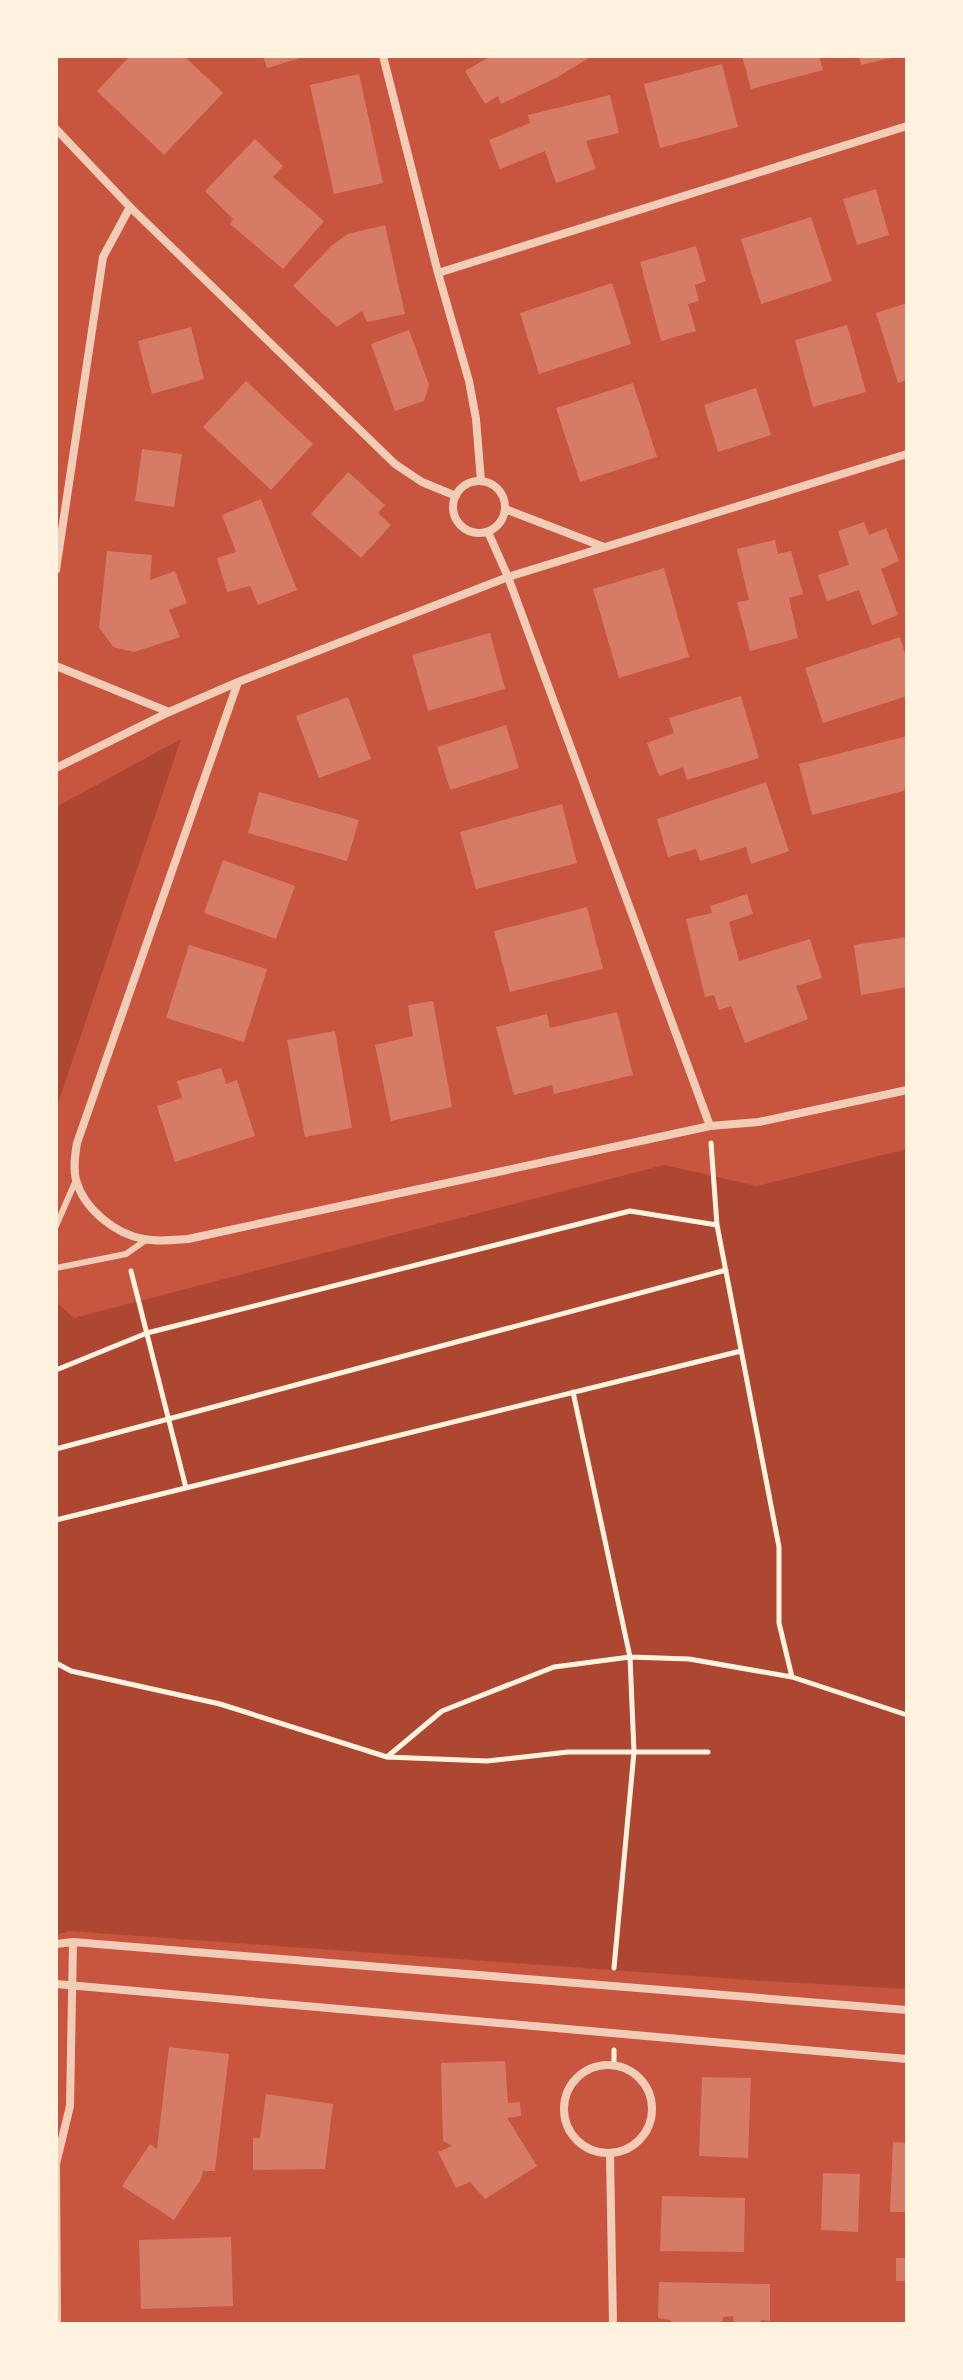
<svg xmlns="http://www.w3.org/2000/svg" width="963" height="2380" font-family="'Sofia Sans Condensed',sans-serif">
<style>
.green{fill:#ae4732}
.building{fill:#d67c66}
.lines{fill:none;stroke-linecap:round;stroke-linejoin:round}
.path{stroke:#fff3e0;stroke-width:5}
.service{stroke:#f1ccb7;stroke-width:6}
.minor{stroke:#f1ccb7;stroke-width:8}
</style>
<rect width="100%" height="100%" fill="#c8553d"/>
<path class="green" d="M181 739 56 1109V807Z
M907 1149V1989L765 1981 69 1931 56 1935V1302L74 1318 664 1165 757 1186Z"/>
<path class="building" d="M130 56H184L223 93 164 155 97 91Z
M263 56H304V57L267 68Z
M491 56H592L556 78 501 104 498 96 485 104 465 71Z
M742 56H819L823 70 751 89Z
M859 56H895V57L861 65Z
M722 64 738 127 660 148 644 84Z
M359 74 383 183 334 194 310 85Z
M610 95 619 133 586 141 596 169 556 183 545 151 500 169 489 140 530 123 528 115Z
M255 139 283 166 273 177 324 221 283 269 230 224 233 219 205 191Z
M876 189 889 235 857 245 843 199Z
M811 217 832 281 761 304 741 239Z
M385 225 405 314 367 322 362 311 337 327 293 286 331 246 348 234Z
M696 246 706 281 695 285 699 301 688 304 696 331 661 341 640 262Z
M612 283 631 344 539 374 520 313Z
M907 303V380L898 383 876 313Z
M847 325 866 392 813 407 795 340Z
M191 327 204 379 152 394 138 341Z
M409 330 429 385 424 401 395 411 371 344Z
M246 381 313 444 271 490 203 427Z
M633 383 657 457 580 482 556 408Z
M756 388 771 435 718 452 704 405Z
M142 449 182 454 174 507 135 501Z
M348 472 385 505 378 513 391 525 361 558 311 514Z
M261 499 297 590 258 605 250 586 227 592 217 558 236 552 222 515Z
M864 522 869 535 886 528 899 561 881 569 898 615 872 625 859 590 827 601 818 575 849 565 838 531Z
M775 540 778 554 791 551 803 594 789 598 798 638 750 651 737 602 749 600 737 549Z
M107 551 152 555 150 580 175 571 187 603 169 610 180 637 134 652 113 647 99 627Z
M664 568 689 657 619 678 593 589Z
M490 633 505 689 428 711 412 655Z
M900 637 907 660V696L823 723 805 668Z
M741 696 759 758 687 780 683 767 659 776 647 743 674 733 669 718Z
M348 697 371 759 319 778 296 716Z
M506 725 519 768 450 790 437 747Z
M907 736V790L812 815 799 764Z
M766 782 789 851 751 864 746 847 700 861 696 849 668 857 657 819Z
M259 792 359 820 347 861 248 833Z
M562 804 577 863 476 889 460 832Z
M223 860 295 886 276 939 204 913Z
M747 894 753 914 729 922 739 961 810 939 822 978 796 986 808 1019 745 1043 731 1006 719 1010 714 995 705 997 686 919 712 913 710 906Z
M587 907 603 969 510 992 494 931Z
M907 937V987L861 995 854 945Z
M189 945 267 969 244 1042 166 1018Z
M433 1001 452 1107 391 1121 375 1045 413 1036 408 1005Z
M617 1012 633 1075 554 1094 552 1085 514 1095 496 1027 547 1014 550 1028Z
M335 1031 352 1128 305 1137 287 1040Z
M221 1068 226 1084 237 1080 255 1136 175 1162 157 1106 182 1098 177 1081Z
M169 2047 229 2054 215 2171H203L201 2179 174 2220 122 2186 150 2144 157 2149Z
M505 2061 508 2103 520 2102 521 2116 507 2118 537 2166 485 2199 470 2182 456 2188 438 2152 452 2146 443 2141 441 2063Z
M702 2077 751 2078 748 2158 699 2156Z
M266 2094 333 2104 325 2169 253 2170V2138H260Z
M893 2142 907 2143V2212H890Z
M823 2173 860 2174 858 2232 821 2230Z
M662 2196 745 2198 744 2252 660 2251Z
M231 2237 233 2306 141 2309 139 2240Z
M896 2258H907V2281H896Z
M659 2282 770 2284V2321L761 2320 760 2324H734L733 2316 723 2317 722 2324H672L671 2320 658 2318Z"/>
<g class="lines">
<path class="path" d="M131 1271 186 1488
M56 1370 147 1333 630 1211 717 1225 711 1143
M573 1392 630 1657 634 1752 614 1968
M56 1449 726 1270
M56 1520 741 1351
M56 1663 71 1671 220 1704 387 1757 487 1761 568 1752H708
M792 1677 907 1715
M387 1757 442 1711 554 1667 630 1657 689 1659 792 1677 779 1623V1547L717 1225
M614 2050V2065"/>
<path class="service" d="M56 1226 76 1180
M56 1268 126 1254 146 1240"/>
<path class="minor" d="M383 56 438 273 469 381 476 419 481 481
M56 129 130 207 395 464 422 482 456 496
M438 273 907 126
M453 507a26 26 0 1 1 52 0a26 26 0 1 1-52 0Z
M505 509 604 547
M488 532 508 577 710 1126
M56 570 103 257 130 207
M56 666 169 712
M238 682 77 1143C75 1155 73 1168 76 1180 84 1209 115 1234 144 1239 158 1242 173 1240 188 1239L710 1126 759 1122 907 1090
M56 768 169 712 238 682 508 577 907 454
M56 1944 73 1942 907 2010
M56 1984 907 2059
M564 2109a44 44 0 1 1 88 0a44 44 0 1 1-88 0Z
M610 2154 613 2324
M57 2324 56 2164 70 2106 73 1942"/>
</g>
<rect width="963" height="2380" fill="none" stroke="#fff3e0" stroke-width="116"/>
</svg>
